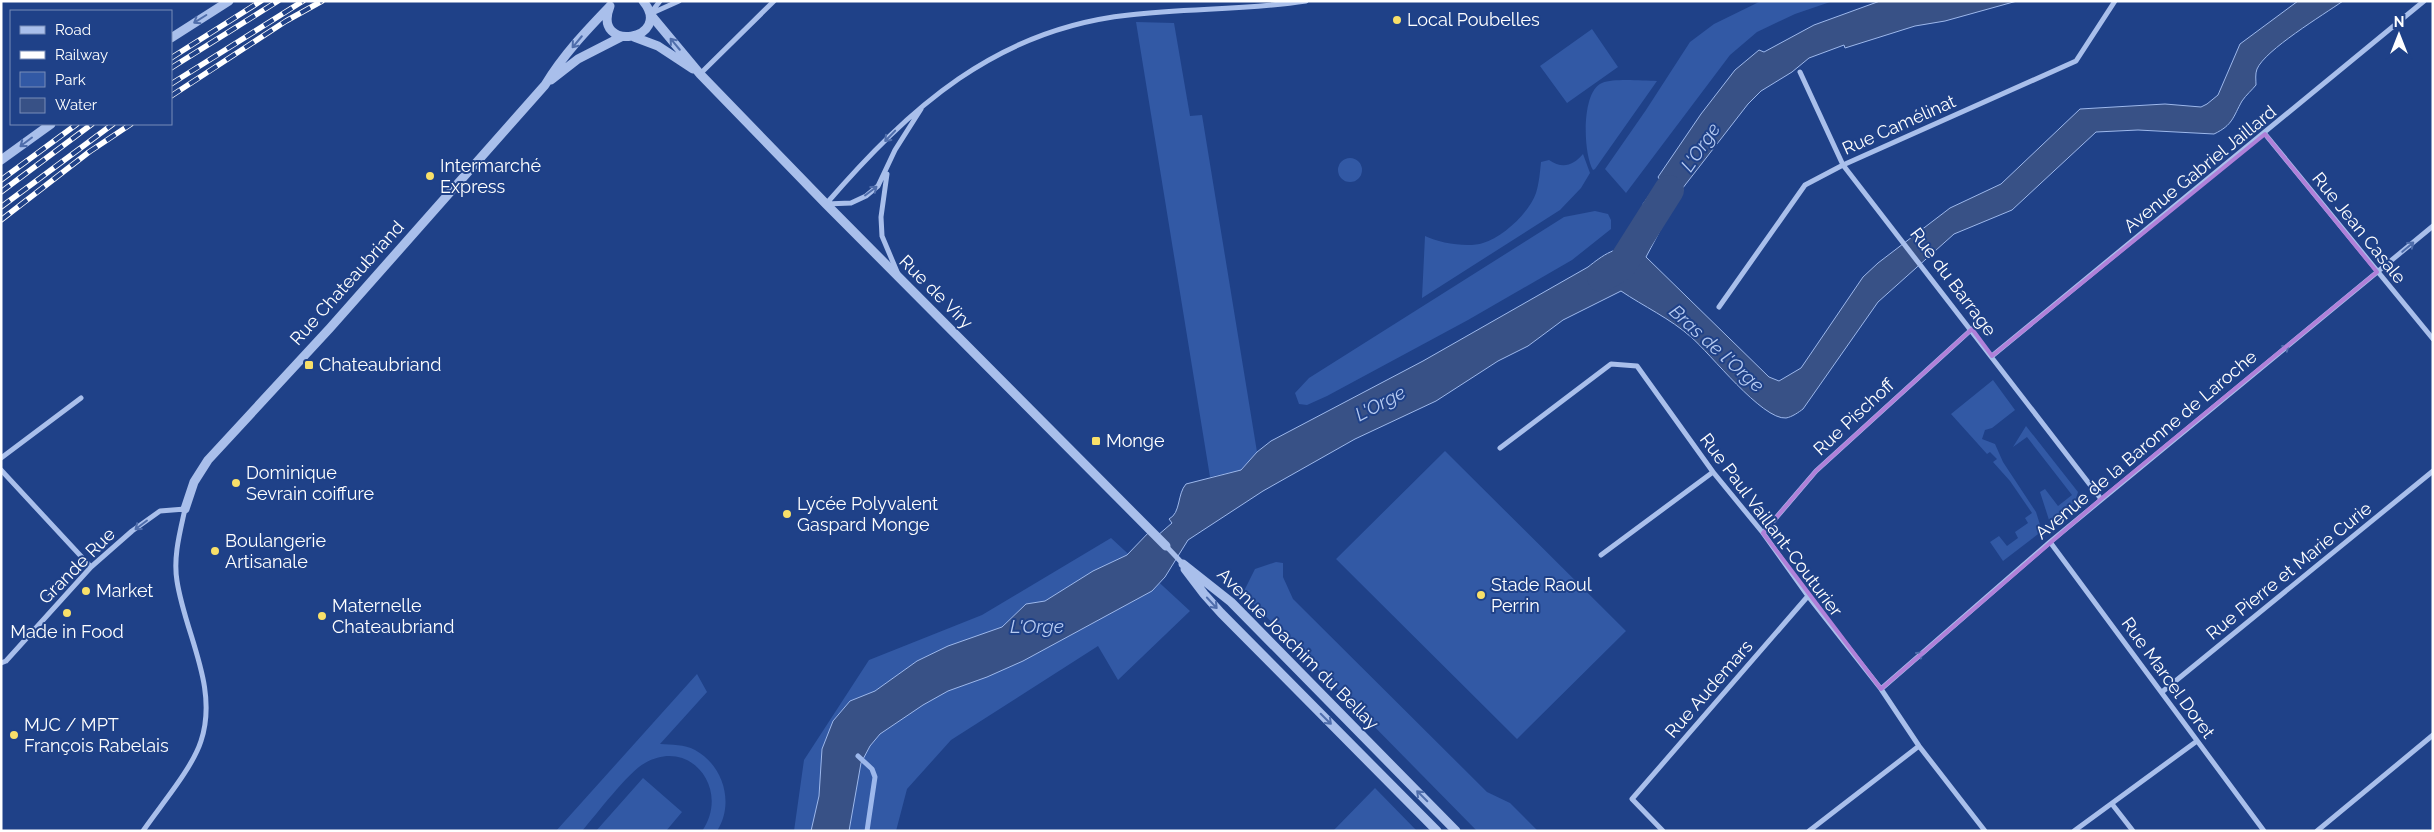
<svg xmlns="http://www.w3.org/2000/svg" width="2434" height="832" font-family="Raleway,sans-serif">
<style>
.green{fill:#3259a5}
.water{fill:#385186;stroke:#9db8ec}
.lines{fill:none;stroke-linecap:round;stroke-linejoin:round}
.stream{stroke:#9db8ec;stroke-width:5}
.river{stroke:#385186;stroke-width:30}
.minor{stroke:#a9bfeb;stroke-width:5}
.tertiary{stroke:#a9bfeb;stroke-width:9}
.rail-casing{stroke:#fff;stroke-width:5.5}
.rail{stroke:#1f4188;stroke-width:4;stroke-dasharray:11;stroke-linecap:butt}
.oneway{stroke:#4f6dab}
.marked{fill:none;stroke:#b080d9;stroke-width:4;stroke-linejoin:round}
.poi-dot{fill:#f9e069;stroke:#1f4188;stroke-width:2}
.labels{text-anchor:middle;stroke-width:4;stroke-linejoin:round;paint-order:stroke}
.poi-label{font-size:18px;fill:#fff;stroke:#1f4188;text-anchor:start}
.street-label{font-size:18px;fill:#fff;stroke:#1f4188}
.water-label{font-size:19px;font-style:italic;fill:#b5caf2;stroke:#1f4188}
</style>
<rect width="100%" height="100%" fill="#1f4188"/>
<path class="green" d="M1761 1H1833L1795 14 1757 32 1730 55 1626 193 1605 169 1646 110 1690 42 1714 24Z
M1136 22 1174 23 1190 116 1202 115 1257 452 1241 470 1210 477Z
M1592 29 1618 67 1567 103 1540 66Z
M1657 81 1595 169 1593 170C1583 154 1581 91 1602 83 1615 78 1642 81 1657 81Z
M1583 154 1590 173 1581 188 1560 210 1422 298 1425 236C1439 243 1468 248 1483 243 1503 237 1529 213 1536 193 1539 184 1540 172 1541 162L1549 160C1562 169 1573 166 1583 154Z
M1338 170a12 12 0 1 1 24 0a12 12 0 1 1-24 0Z
M1595 211 1608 214 1611 220V229L1572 260 1468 320 1327 396 1307 405 1299 404 1295 393 1309 378 1564 217Z
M1993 380 2015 410 1992 428 1985 430 1982 439 1995 444 2003 462 2036 512 2042 531 2003 561 1990 542 1999 536 2007 546 2018 538 2015 532 2028 523 2025 518 2032 513 2010 481 1993 462 1997 459 1990 452 1987 454 1951 414Z
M2026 426 2078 492 2075 502 2050 523 2040 492 2045 489 2058 506 2072 495 2027 437 2013 447Z
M1445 451 1626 631 1517 739 1336 559Z
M1111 538 1190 611 1118 680 1098 646 951 740 907 789 896 831H794L804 760 869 660 982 615Z
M1276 562 1283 563V577L1293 599 1487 792 1510 803 1538 831H1477L1243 593 1255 569Z
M697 674 707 692 660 744C672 745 684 744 695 750 723 765 735 803 717 831H702C731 789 690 737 645 763 628 772 596 815 582 831H556Z
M643 778 682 812 666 831H596Z
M1375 788 1417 831H1333Z"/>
<path class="water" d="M1880 1H2017L1945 21 1915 26 1845 48 1844 45 1809 58 1792 72 1761 91 1748 104 1682 189 1646 257 1769 377 1779 381 1801 368 1863 277 1878 263 1950 208 2001 184 2080 109 2165 104 2201 107 2207 104 2218 95 2240 44 2298 1H2343C2323 15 2265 50 2257 69 2255 74 2256 80 2256 85 2252 90 2246 95 2242 101 2233 117 2233 125 2214 134L2138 130 2096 132 2012 210 1954 234 1878 302 1803 409C1799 412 1792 417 1786 418 1762 420 1710 353 1691 337 1671 319 1643 306 1621 291L1563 320 1528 346 1498 361 1436 401 1355 439 1263 491 1188 540 1165 577 1152 591 1023 661 987 677 948 691 923 705 880 734 870 746 861 763 849 831H811L819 796 822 749 833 721 850 701 875 691 917 661 948 646 1002 627 1026 604 1045 601 1093 571 1127 555 1151 530 1157 536 1172 523 1169 519C1181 513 1177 494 1186 484L1241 470 1257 452 1271 441 1423 361 1588 267C1602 256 1618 243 1637 251L1649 228 1643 204 1660 180 1658 177 1701 114 1735 70 1759 50 1764 52 1814 25Z"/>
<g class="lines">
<path class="stream" d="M858 756 872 769 875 777 867 831"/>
<path class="river" d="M1602 277 1621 266 1669 190"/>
<path class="minor" d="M650 14 679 1
M650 14 660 1
M1800 72 1843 165 2101 499
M700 74 774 1
M2265 134 2433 339
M887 174 881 217 882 236 898 274
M826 204C909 108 996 29 1129 15 1188 8 1247 10 1306 1
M826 204 851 203 866 196 878 186 895 150 921 109
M1719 307 1805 185 1843 165 2076 61 2115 1
M1992 356 2424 1
M1500 448 1611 364 1637 366 1713 472 1763 533 1808 596 1881 689 1919 746 1985 831
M1 458 81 398
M1 470 91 567
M1763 533 1816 471 1972 329
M2050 542 2264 831
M1166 546 1183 564
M1601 555 1713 472
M1 663 6 661 91 567 132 531 160 511 185 509C180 532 173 557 177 581 185 634 219 687 201 741 192 769 160 806 143 831
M1881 689 2050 542 2433 226
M2162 692 2433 471
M2112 804 2133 831
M1663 831 1632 799 1808 596
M1809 831 1919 746
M2074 831 2197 741
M2317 831 2433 735"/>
<path class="tertiary" d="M610 6C591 54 675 40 643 1
M650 14 700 74 826 204 1166 546
M634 37 658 46 693 69
M171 38 229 1
M551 80 578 59 621 37
M1 160 51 124
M185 509 194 482 208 460 330 328 545 85C563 55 586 31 610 6
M1183 564 1231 602 1456 831
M1185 569 1204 594 1221 613 1437 831"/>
<g class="rail-casing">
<path id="rail" d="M171 58 261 1
M171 68 278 1
M171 84 303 1
M171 96 286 21 322 1
M1 180 77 124
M1 192 92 124
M1 207 113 124
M1 220 89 152 131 124"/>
</g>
<use href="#rail" class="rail"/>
</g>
<defs><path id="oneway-shaft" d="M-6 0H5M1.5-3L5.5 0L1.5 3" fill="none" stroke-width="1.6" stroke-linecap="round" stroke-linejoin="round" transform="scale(1.25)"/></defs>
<g class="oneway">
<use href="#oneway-shaft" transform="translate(200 19) rotate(148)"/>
<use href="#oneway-shaft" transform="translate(577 42) rotate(130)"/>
<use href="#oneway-shaft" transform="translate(675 44) rotate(-130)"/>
<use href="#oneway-shaft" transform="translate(890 136) rotate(134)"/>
<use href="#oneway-shaft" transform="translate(26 142) rotate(143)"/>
<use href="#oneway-shaft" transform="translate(871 191) rotate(-37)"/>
<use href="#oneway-shaft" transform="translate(2408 247) rotate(-40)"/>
<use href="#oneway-shaft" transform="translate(2283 350) rotate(-39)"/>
<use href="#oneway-shaft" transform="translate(141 525) rotate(143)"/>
<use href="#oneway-shaft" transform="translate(1212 603) rotate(47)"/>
<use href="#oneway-shaft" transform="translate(1917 657) rotate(-41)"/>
<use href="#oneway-shaft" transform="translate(1326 719) rotate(45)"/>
<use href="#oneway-shaft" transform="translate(1422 796) rotate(-135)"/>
</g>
<path class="marked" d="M2265 134 2377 272 2101 499 1881 689 1763 533 1816 471 1972 329 1992 356Z"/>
<g class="poi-dot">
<circle cx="1397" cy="20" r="5"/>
<circle cx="430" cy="176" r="5"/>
<rect x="304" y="360" width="10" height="10" rx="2.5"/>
<rect x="1091" y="436" width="10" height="10" rx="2.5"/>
<circle cx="236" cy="483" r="5"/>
<circle cx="787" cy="514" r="5"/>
<circle cx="215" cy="551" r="5"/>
<circle cx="86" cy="591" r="5"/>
<circle cx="1481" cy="595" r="5"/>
<circle cx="67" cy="613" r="5"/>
<circle cx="322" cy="616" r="5"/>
<circle cx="14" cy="735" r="5"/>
</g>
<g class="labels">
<g class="poi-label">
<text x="1407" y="26">Local Poubelles</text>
<text x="440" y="172">Intermarché<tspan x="440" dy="21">Express</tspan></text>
<text x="319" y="371">Chateaubriand</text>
<text x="1106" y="447">Monge</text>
<text x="246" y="479">Dominique<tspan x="246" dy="21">Sevrain coiffure</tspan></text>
<text x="797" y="510">Lycée Polyvalent<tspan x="797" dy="21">Gaspard Monge</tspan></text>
<text x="225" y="547">Boulangerie<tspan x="225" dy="21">Artisanale</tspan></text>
<text x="1491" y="591">Stade Raoul<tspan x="1491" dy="21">Perrin</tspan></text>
<text x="96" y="597">Market</text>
<text x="332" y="612">Maternelle<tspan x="332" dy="21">Chateaubriand</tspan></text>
<text x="67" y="638" text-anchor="middle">Made in Food</text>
<text x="24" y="731">MJC / MPT<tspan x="24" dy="21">François Rabelais</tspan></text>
</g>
<g class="street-label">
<text transform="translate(1899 125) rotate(-24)" y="6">Rue Camélinat</text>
<text transform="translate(2200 169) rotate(-39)" y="6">Avenue Gabriel Jaillard</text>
<text transform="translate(2359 228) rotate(51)" y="6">Rue Jean Casale</text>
<text transform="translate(1953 282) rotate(53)" y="6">Rue du Barrage</text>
<text transform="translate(347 283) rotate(-48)" y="6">Rue Chateaubriand</text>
<text transform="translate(936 292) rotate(45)" y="6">Rue de Viry</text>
<text transform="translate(1854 417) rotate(-43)" y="6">Rue Pischoff</text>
<text transform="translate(2146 445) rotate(-40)" y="6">Avenue de la Baronne de Laroche</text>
<text transform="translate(1771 525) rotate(53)" y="6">Rue Paul Vaillant-Couturier</text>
<text transform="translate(77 566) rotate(-45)" y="6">Grande Rue</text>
<text transform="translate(2289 571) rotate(-39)" y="6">Rue Pierre et Marie Curie</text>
<text transform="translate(1298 649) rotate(45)" y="6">Avenue Joachim du Bellay</text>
<text transform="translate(2168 678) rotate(54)" y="6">Rue Marcel Doret</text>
<text transform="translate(1709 689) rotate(-49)" y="6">Rue Audemars</text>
</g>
<g class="water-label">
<text transform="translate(1700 147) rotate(-56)" y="7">L'Orge</text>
<text transform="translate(1717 348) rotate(42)" y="7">Bras de l'Orge</text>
<text transform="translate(1380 403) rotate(-28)" y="7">L'Orge</text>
<text x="1037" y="633">L'Orge</text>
</g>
</g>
<rect width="2434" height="832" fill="none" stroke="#ffffff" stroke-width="5"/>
<rect x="10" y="10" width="162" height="115" fill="#1f4188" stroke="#798db8"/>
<rect x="20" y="26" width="25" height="8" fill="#a9bfeb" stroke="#798db8"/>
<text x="55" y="35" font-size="15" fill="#ffffff">Road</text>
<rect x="20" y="51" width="25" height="8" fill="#ffffff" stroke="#798db8"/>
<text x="55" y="60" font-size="15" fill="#ffffff">Railway</text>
<rect x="20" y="72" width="25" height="15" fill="#3259a5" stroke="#798db8"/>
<text x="55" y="85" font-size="15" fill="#ffffff">Park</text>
<rect x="20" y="98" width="25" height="15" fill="#385186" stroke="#798db8"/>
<text x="55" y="110" font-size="15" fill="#ffffff">Water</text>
<g transform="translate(2399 35)" stroke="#1f4188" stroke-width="4" paint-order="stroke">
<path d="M0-4L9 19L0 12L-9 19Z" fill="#ffffff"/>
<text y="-8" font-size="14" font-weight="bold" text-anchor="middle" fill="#ffffff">N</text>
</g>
</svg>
